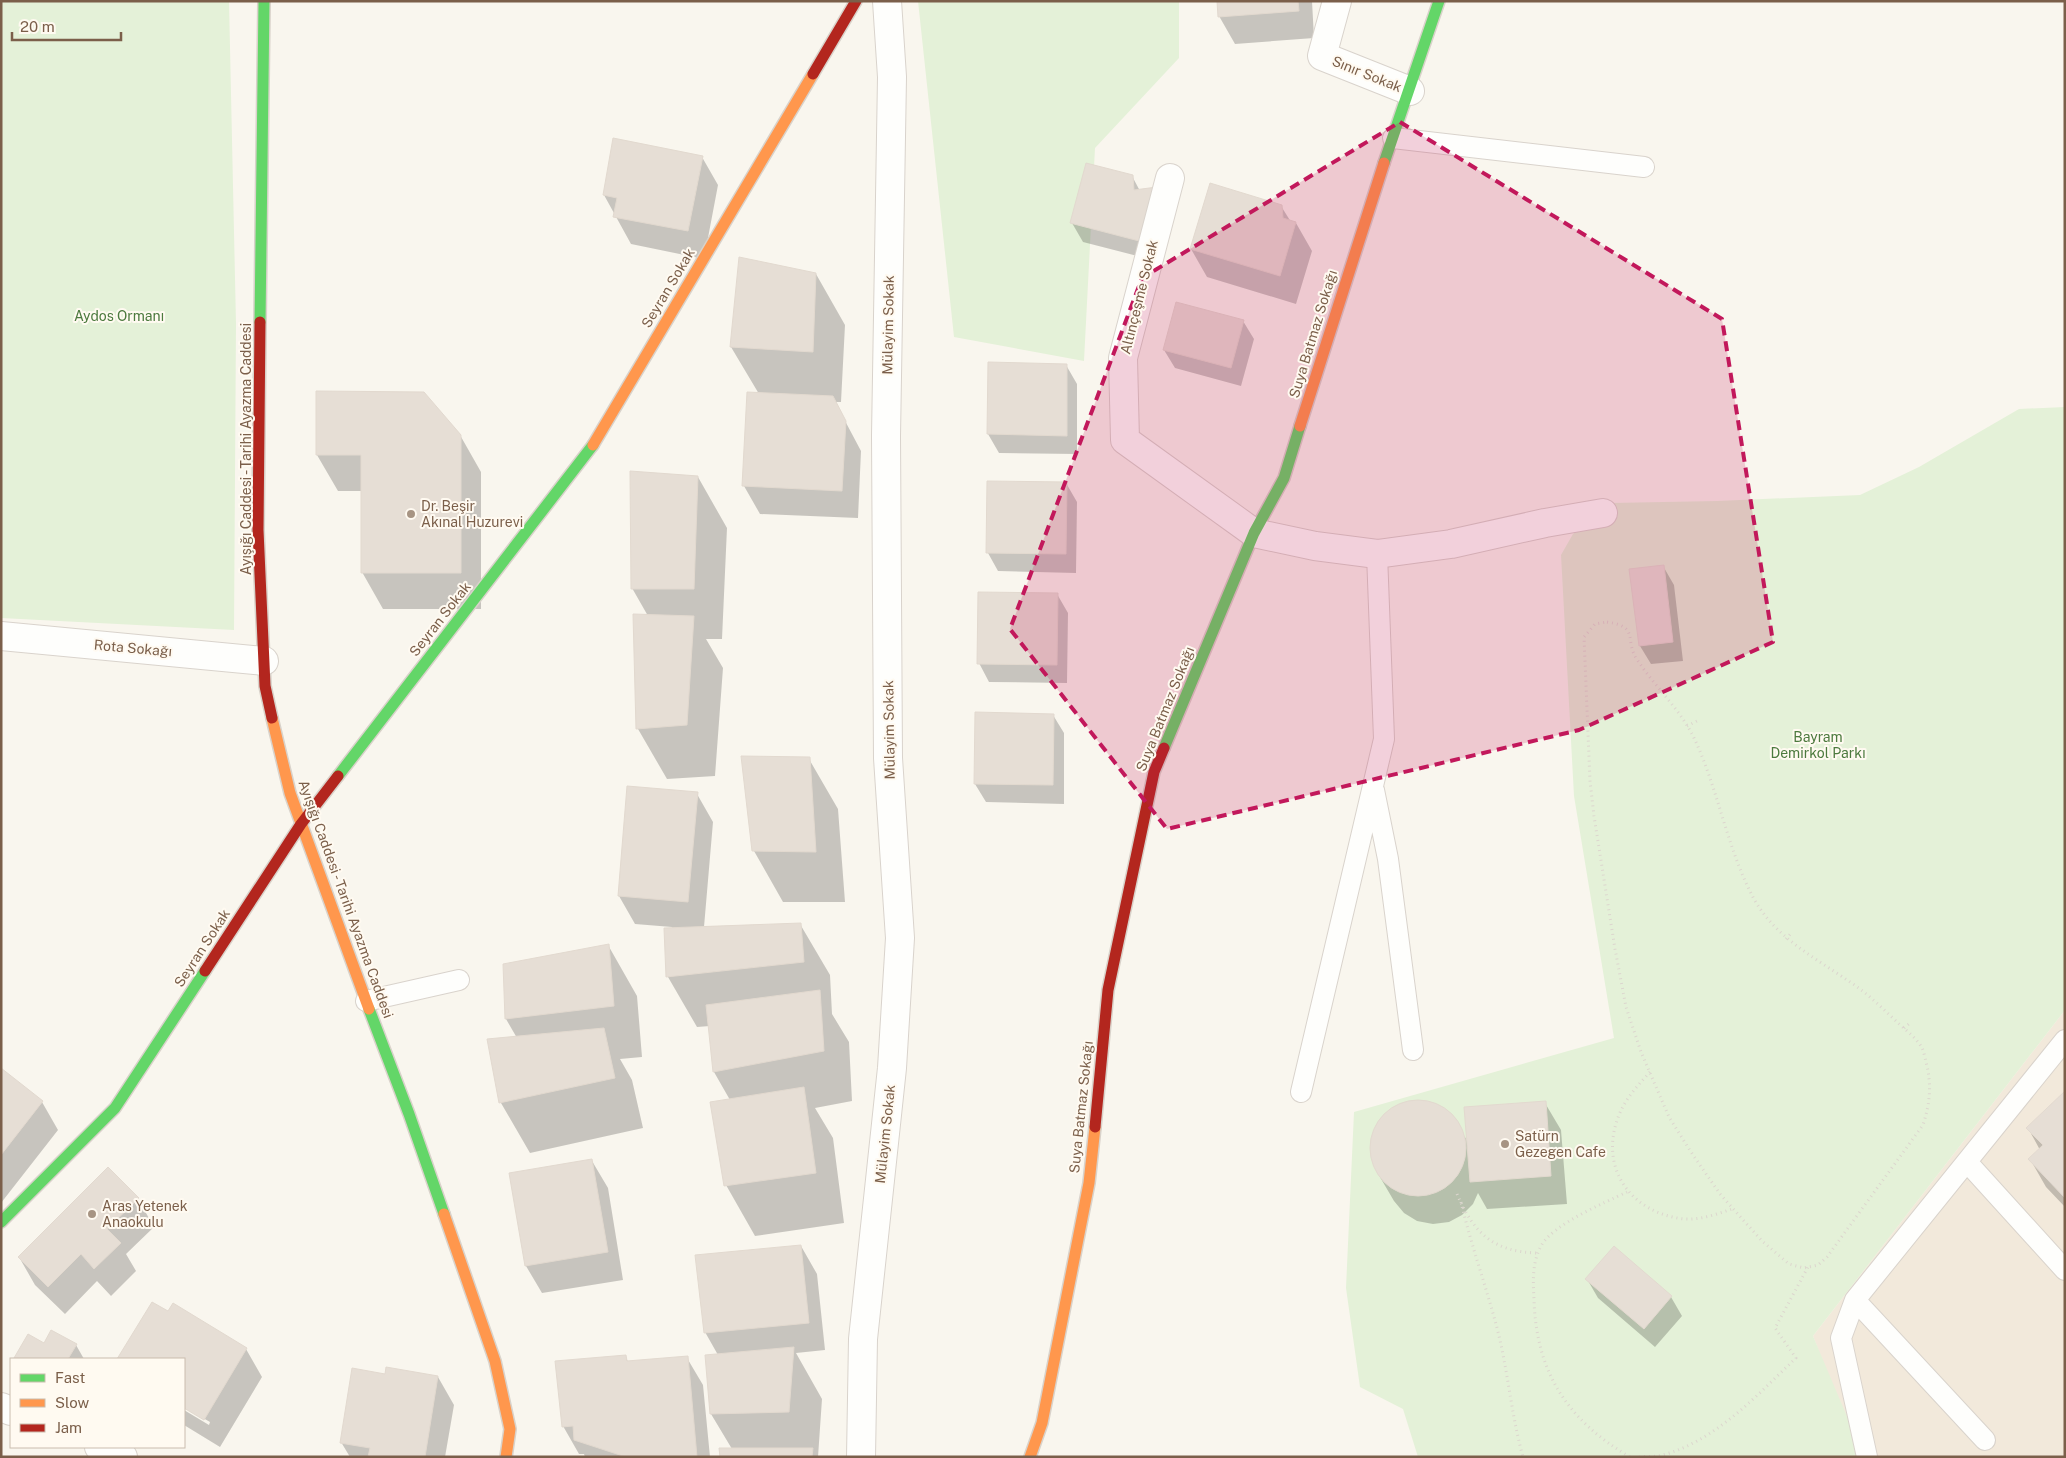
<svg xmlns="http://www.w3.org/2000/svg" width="2066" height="1458" font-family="'Public Sans',sans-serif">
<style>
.residential{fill:#f2e9db}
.green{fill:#e4f1d8}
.shadow{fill:#0003}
.building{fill:#e6ded5;stroke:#e2d9cf}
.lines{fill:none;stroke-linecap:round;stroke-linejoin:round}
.lane-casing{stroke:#d9d3cc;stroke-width:22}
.street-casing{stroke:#d9d3cc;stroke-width:30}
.fast-casing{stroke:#d9d2ca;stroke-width:14}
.slow-casing{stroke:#d9d2ca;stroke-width:14}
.jam-casing{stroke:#d9d2ca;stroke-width:14}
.path{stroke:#dcd6ce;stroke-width:3;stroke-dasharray:1 4;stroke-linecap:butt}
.lane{stroke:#fefefc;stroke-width:20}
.street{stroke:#fefefc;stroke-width:28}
.fast{stroke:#63d668;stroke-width:11}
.slow{stroke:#ff974d;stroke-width:11}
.jam{stroke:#b3261e;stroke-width:11}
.marked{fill:#c2185b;fill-opacity:0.2;stroke:#c2185b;stroke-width:4;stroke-dasharray:10 6;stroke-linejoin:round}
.poi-dot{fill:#a79483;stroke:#fffaf1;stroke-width:2}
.labels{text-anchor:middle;stroke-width:4;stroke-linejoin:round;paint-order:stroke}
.street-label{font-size:14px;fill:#7b5f4a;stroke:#fffaf1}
.park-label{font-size:14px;fill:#4c7a3e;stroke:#fffaf1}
.poi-label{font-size:14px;fill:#7b5f4a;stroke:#fffaf1;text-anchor:start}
</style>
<rect width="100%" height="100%" fill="#f9f6ee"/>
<path class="residential" d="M2065 1010V1457H1860L1813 1336Z"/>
<path class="green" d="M1 1H229L236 324 234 630 1 618Z
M918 1H1179V58L1095 148 1084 361 954 337Z
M2065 407V1010L1813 1336 1851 1426 1860 1457H1418L1403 1409 1360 1387 1346 1288 1354 1112 1614 1038 1574 796 1561 555 1573 534 1610 503 1717 501 1860 495 1919 467 2019 409Z"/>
<path class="shadow" d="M1218 1H1312L1314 38 1235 44 1219 16Z
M702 157 718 185 704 259 631 244 604 195Z
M1132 176 1140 191 1153 260 1083 242 1072 223Z
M1281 206 1291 222 1296 223 1312 251 1296 304 1207 277 1191 249Z
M741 259 816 274 845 325 841 402H835L861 451 858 518 760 514 744 486 759 394 731 347Z
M1243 321 1254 339 1241 386 1175 368 1164 350Z
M1066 365 1077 384V454L999 453 988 434Z
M460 435 481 472V609H383L362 572 363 491H338L317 455Z
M698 477 727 528 722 639H706L723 668 715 776 667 779 638 729 648 616 632 588Z
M1066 483 1077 502 1076 573 998 571 988 553Z
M1663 566 1674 585 1683 661 1651 664 1640 646Z
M1057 594 1068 613 1067 683 989 682 979 663Z
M1053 715 1064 733V804L986 802 975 784Z
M743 757 809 759 838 809 845 902H783L754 851Z
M697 794 713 822 704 927 800 924 830 975 832 1014 849 1042 852 1101 815 1108 833 1138 844 1223 755 1236 726 1185 730 1100 714 1072 710 1026 697 1027 668 977 672 927 635 924 619 896Z
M608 945 637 996 642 1057 620 1059 632 1080 643 1128 530 1153 501 1103 488 1040 517 1038 506 1019 504 965Z
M1 1070 42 1102 58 1130 1 1203Z
M2065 1093V1207L2046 1187 2030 1159 2040 1150 2028 1128Z
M1411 1102 1426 1103 1440 1107 1452 1117 1468 1142 1545 1103 1561 1130 1567 1204 1487 1209 1478 1193 1473 1204 1462 1215 1449 1222 1433 1224 1417 1221 1404 1213 1394 1201 1377 1172 1372 1158 1371 1143 1376 1128 1384 1115 1396 1107Z
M592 1161 608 1188 623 1280 542 1293 526 1266Z
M138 1199 154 1227 126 1254 136 1271 111 1296 97 1281 65 1314 35 1285 19 1257Z
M801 1246 817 1274 825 1350 796 1353 822 1399 818 1457H721L732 1449 711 1414 718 1355 705 1332Z
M1614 1247 1671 1297 1682 1316 1655 1347 1598 1298 1587 1279Z
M152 1304 246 1349 262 1377 220 1447 184 1425V1410L209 1425 210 1422 184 1407V1359H119Z
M28 1336 45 1345H76L84 1359H16Z
M625 1357 629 1363 687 1358 703 1385 710 1457H585L584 1454H579L563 1426Z
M386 1376 438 1377 454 1405 445 1457H350L341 1442Z"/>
<path class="building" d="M1217 1H1298L1299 11 1218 17Z
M613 138 703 156 688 231 613 217 617 198 603 195Z
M1086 163 1133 175 1134 190 1157 187 1143 242 1070 223Z
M1210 183 1282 205 1283 218 1296 222 1280 276 1190 249Z
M739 257 816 273 813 352 730 347Z
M1176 302 1244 320 1231 368 1163 350Z
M988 362 1067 364V436L987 434Z
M316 391 424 392 461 435V573H361V455H316Z
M747 392 833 396 846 421 842 491 742 486Z
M630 471 698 476 694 589H631Z
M987 481 1067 482 1066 554 986 553Z
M1664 565 1673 642 1639 646 1629 569Z
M978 592 1058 593 1057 665 977 664Z
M633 614 694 616 687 725 636 729Z
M975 712 1054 714 1053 785 974 784Z
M741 756 810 757 816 852 752 851Z
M627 786 698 792 688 902 618 896Z
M801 923 804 962 666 977 664 928Z
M609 944 614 1006 505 1019 503 964Z
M820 990 824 1051 713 1072 706 1005Z
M604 1028 615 1078 499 1103 487 1039Z
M1 1068 43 1101 1 1155Z
M804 1087 816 1173 724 1186 710 1102Z
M2065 1091V1198L2028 1159 2043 1145 2026 1128Z
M1370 1148a48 48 0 1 1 96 0a48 48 0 1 1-96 0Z
M1546 1101 1551 1176 1470 1182 1464 1107Z
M592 1159 608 1252 525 1266 509 1173Z
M108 1167 139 1198 107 1229 121 1243 94 1269 81 1254 48 1287 18 1257Z
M801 1245 809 1323 704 1333 695 1255Z
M1614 1246 1672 1296 1644 1329 1585 1279Z
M152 1302 168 1311 173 1303 247 1348 204 1420 184 1408V1359H117Z
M51 1330 77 1344 68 1359 14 1358 28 1334 44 1343Z
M794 1347 789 1412 710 1414 705 1355Z
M626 1355 627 1361 688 1356 697 1457H626L574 1440 573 1426 562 1427 555 1361Z
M386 1367 438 1376 425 1457H368L370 1448 340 1443 352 1368 385 1374Z
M719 1448H813L812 1457H720Z"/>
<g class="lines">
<g class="lane-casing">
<path id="lane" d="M1393 138 1644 167
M1374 790 1388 859 1413 1050
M366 1001 459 980
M1301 1092 1384 739 1377 554
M1967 1162 2065 1270
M1855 1300 1985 1440
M1867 1457 1841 1338 1855 1300 2065 1040"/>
</g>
<g class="street-casing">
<path id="street" d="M1337 1 1322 56 1410 91
M1170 178 1123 358 1125 440 1254 533 1315 546 1377 554 1451 544 1545 523 1603 513
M1 636 264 661
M1 1407 11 1411
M99 1447 123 1457
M861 1457 863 1339 892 1068 900 938 888 758 886 436 892 77 887 1"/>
</g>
<g class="fast-casing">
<path id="fast" d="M1384 163 1439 1
M260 322 264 1
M1164 748 1254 533 1284 478 1300 426
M338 776 593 445
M369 1009 409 1114 444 1214
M1 1222 115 1108 205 971"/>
</g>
<g class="slow-casing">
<path id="slow" d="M1300 426 1384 163
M593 445 813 74
M272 718 290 793 369 1009
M444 1214 495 1361 510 1429 506 1457
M1030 1457 1042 1423 1089 1183 1095 1127"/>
</g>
<g class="jam-casing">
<path id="jam" d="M813 74 856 1
M260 322 258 530 265 686 272 718
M205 971 301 824 338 776
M1095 1127 1108 990 1154 772 1164 748"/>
</g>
<path class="path" d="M1607 622C1641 627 1623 640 1638 661 1656 688 1681 710 1695 740 1719 792 1727 849 1754 899 1776 938 1814 957 1850 982 1867 993 1881 1007 1896 1021 1904 1029 1916 1037 1922 1048 1924 1052 1925 1058 1926 1062 1932 1085 1930 1103 1923 1125L1827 1257 1818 1265 1804 1268 1789 1264 1762 1241 1720 1194 1691 1152 1669 1117 1641 1052 1626 1007 1615 949 1594 816 1590 781 1584 637 1595 624Z
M1687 726 1697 721
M1786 939 1792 932
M1904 1028 1910 1023
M1650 1072C1638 1085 1626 1098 1619 1115 1598 1167 1630 1213 1684 1219 1701 1220 1717 1214 1732 1209
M1627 1192C1604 1203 1553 1224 1541 1246 1532 1263 1533 1281 1534 1299 1536 1372 1567 1420 1630 1457
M1457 1194C1474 1234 1494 1252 1538 1253
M1461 1202C1471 1245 1486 1286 1497 1328 1508 1370 1511 1414 1523 1457
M1639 1457C1647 1456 1655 1457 1663 1455 1717 1440 1757 1395 1796 1358L1775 1328 1808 1267"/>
<use href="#lane" class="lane"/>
<use href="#street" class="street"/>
<use href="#fast" class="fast"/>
<use href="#slow" class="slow"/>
<use href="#jam" class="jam"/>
</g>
<path class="marked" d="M1400 122 1722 319 1773 642 1579 730 1167 829 1010 629 1142 278Z"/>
<g class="poi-dot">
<circle cx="411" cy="514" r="5"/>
<circle cx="1505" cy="1144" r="5"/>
<circle cx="92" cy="1214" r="5"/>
</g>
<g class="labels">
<g class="street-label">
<text transform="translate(1367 74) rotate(22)" y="5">Sınır Sokak</text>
<text transform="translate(668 288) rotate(-59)" y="5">Seyran Sokak</text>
<text transform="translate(1139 297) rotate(-76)" y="5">Altınçeşme Sokak</text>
<text transform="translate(888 325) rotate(-89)" y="5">Mülayim Sokak</text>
<text transform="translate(1313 334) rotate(-73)" y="5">Suya Batmaz Sokağı</text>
<text transform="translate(246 449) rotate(-90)" y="5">Ayışığı Caddesi - Tarihi Ayazma Caddesi</text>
<text transform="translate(440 619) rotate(-52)" y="5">Seyran Sokak</text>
<text transform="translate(133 648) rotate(5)" y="5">Rota Sokağı</text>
<text transform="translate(1165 709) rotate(-68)" y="5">Suya Batmaz Sokağı</text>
<text transform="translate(889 730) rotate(-91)" y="5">Mülayim Sokak</text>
<text transform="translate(346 899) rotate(70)" y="5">Ayışığı Caddesi - Tarihi Ayazma Caddesi</text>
<text transform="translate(202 948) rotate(-57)" y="5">Seyran Sokak</text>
<text transform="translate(1081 1107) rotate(-84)" y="5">Suya Batmaz Sokağı</text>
<text transform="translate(885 1134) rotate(-84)" y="5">Mülayim Sokak</text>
</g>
<g class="park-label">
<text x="119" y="321">Aydos Ormanı</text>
<text x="1818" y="742">Bayram<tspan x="1818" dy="16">Demirkol Parkı</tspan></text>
</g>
<g class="poi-label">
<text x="421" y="511">Dr. Beşir<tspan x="421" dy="16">Akınal Huzurevi</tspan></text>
<text x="1515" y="1141">Satürn<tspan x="1515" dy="16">Gezegen Cafe</tspan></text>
<text x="102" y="1211">Aras Yetenek<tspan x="102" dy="16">Anaokulu</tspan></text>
</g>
</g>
<rect width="2066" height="1458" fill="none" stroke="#7b5f4a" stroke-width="5"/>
<rect x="10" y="1358" width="175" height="90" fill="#fffaf1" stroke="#cabcae"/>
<rect x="20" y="1374" width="25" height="8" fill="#63d668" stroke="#cabcae"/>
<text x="55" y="1383" font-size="15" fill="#7b5f4a">Fast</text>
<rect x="20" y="1399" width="25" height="8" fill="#ff974d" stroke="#cabcae"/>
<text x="55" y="1408" font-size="15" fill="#7b5f4a">Slow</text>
<rect x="20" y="1424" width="25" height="8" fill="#b3261e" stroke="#cabcae"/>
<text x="55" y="1433" font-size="15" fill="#7b5f4a">Jam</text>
<path d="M12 32v8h109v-8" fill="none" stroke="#7b5f4a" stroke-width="2.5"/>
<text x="20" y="32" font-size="15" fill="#7b5f4a" stroke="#fffaf1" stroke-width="4" paint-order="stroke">20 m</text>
</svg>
